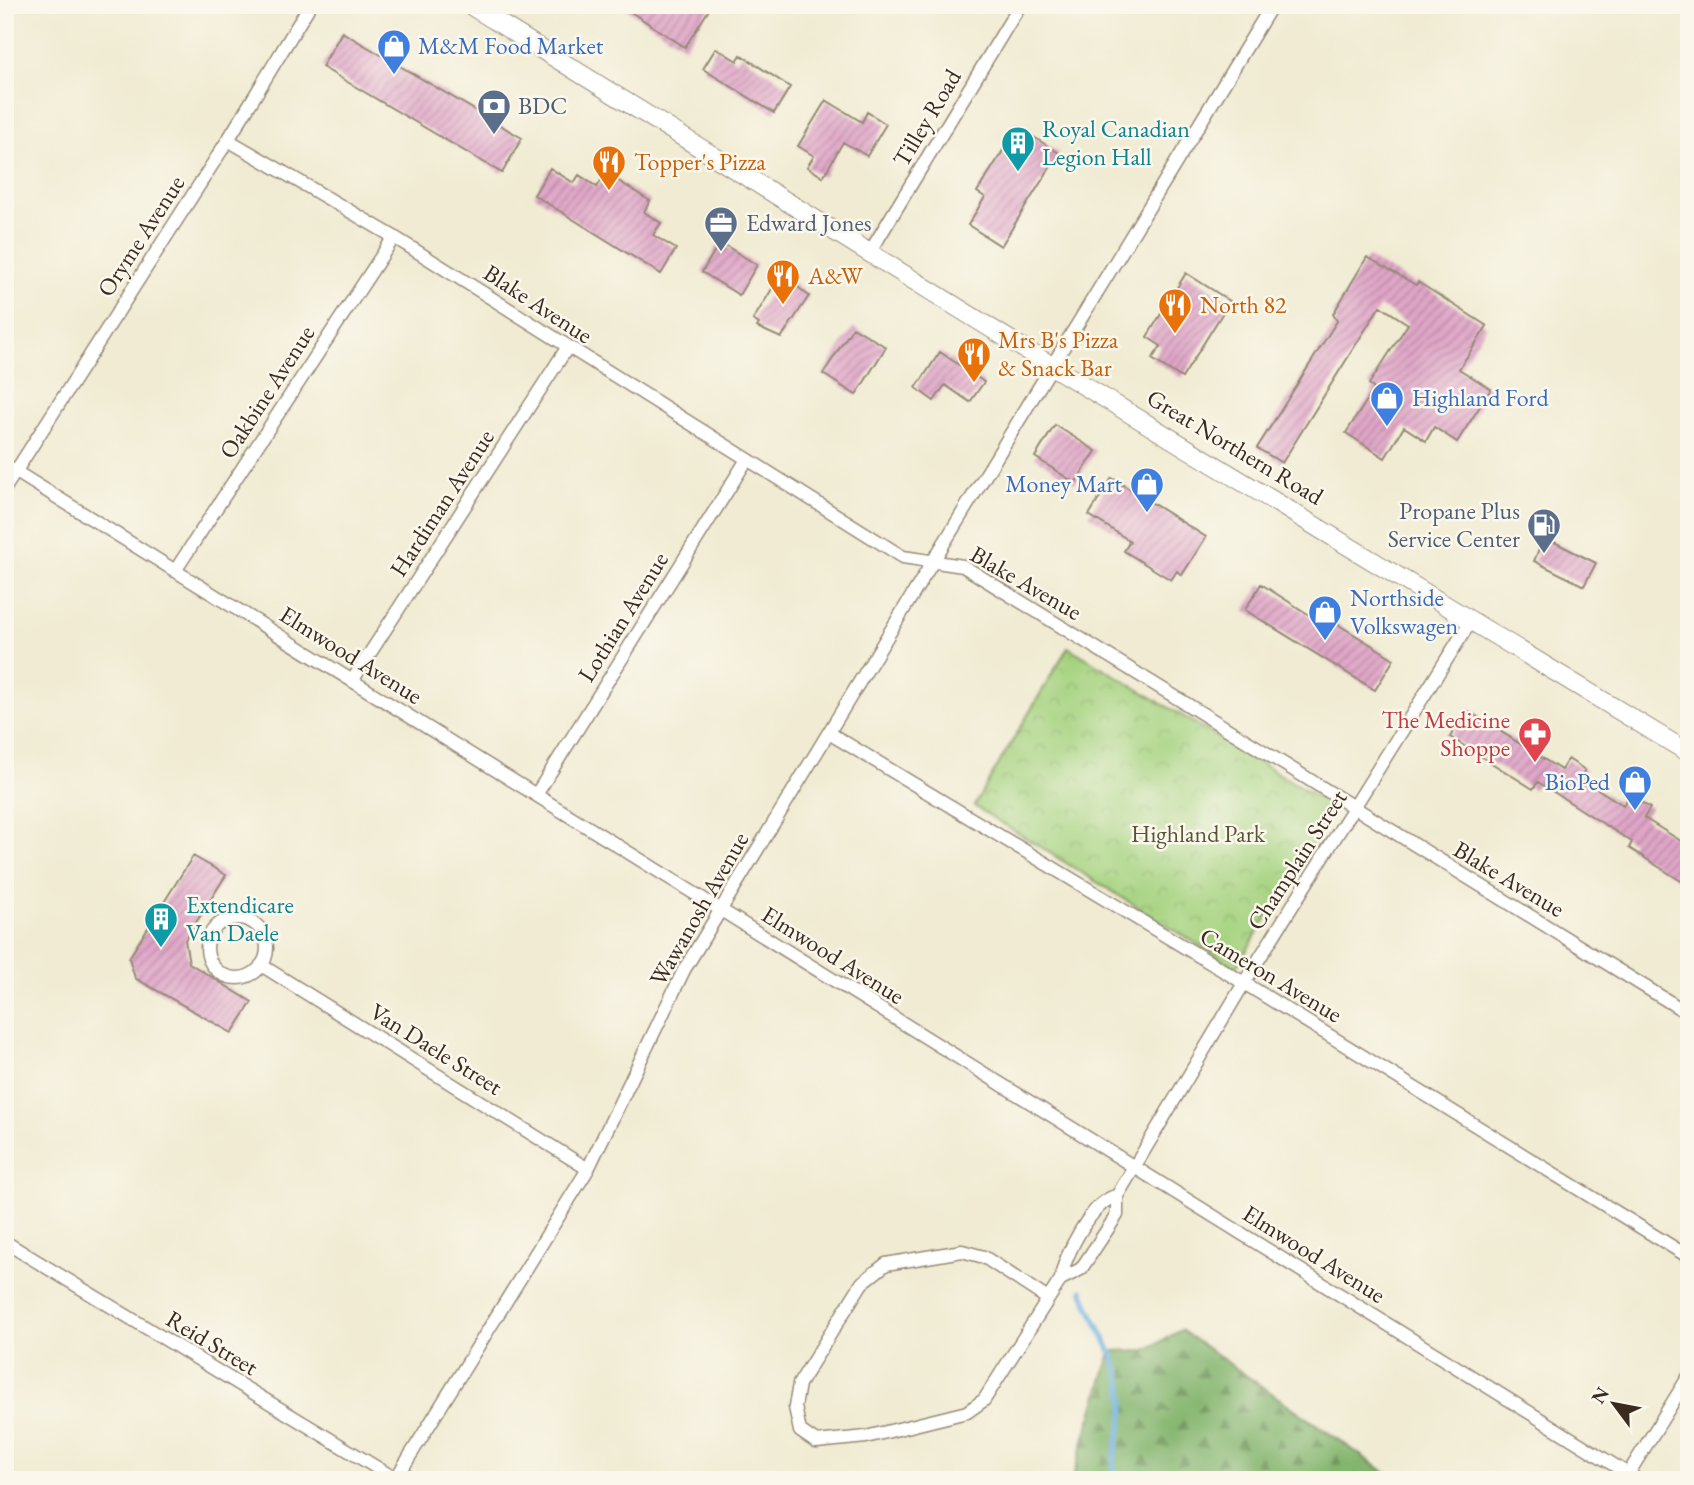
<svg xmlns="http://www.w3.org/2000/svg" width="1694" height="1485" font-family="'EB Garamond',serif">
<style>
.forest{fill:url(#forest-firs);stroke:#607046;stroke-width:2}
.park{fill:url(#park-crowns);stroke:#707e4f;stroke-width:2}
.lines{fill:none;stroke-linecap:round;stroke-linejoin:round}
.stream{stroke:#6eb1e3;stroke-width:5}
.building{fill:url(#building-hatch)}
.street-casing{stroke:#968a78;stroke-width:15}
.secondary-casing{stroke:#968a78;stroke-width:20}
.street{stroke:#fff;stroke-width:12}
.secondary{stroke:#fff;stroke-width:18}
.labels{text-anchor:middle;stroke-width:5;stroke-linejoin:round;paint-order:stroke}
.shop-label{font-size:24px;fill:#366cbe;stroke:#fbf7ec;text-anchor:start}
.service-label{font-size:24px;fill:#4e5e75;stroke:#fbf7ec;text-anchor:start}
.street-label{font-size:24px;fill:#3b2a1e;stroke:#fbf7ec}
.culture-label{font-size:24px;fill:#0d838f;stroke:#fbf7ec;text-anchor:start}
.food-label{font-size:24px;fill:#c56008;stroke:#fbf7ec;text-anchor:start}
.health-label{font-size:24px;fill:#be3a42;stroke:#fbf7ec;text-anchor:end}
.park-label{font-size:24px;fill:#565436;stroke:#fbf7ec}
</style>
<defs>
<pattern id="forest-firs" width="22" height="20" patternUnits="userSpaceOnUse" patternTransform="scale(1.75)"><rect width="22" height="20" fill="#84b56e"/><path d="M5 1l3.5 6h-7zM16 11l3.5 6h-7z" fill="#6d935a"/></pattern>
<pattern id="park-crowns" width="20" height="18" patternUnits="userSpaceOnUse" patternTransform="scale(1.75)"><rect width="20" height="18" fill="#a6d380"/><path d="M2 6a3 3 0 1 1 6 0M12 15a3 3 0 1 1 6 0" fill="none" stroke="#90b56e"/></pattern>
<pattern id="building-hatch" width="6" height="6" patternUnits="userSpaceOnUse" patternTransform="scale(1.75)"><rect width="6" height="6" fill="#e0a6c8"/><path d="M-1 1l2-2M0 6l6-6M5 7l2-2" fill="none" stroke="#b787a2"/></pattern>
</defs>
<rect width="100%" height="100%" fill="#fbf7ec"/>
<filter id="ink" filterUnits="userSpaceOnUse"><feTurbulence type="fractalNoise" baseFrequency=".0143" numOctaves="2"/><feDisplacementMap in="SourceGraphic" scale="14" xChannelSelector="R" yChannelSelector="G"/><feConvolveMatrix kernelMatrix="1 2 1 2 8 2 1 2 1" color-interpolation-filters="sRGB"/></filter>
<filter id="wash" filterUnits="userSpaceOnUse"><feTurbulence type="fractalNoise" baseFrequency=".00686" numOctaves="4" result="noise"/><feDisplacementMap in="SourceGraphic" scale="28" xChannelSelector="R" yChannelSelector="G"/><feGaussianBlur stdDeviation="1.57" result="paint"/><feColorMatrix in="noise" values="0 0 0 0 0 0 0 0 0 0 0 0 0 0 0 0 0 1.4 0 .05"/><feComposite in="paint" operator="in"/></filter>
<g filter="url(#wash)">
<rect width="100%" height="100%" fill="#f0ebd2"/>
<path class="forest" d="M1181 1330 1396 1480H1072L1111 1351 1146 1350Z"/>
<path class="park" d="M1068 647 1334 807 1236 968 974 806Z"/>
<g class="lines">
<path class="stream" d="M1082 1290C1095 1327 1122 1359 1124 1400 1126 1428 1109 1451 1115 1480"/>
</g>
<g id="blocks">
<path class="building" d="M620 5H712L685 47Z
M342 32 522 138 502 173 322 67Z
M716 48 737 61 741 55 790 87 774 113 703 69Z
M826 100 862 122 867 112 886 124 867 156 843 142 823 177 807 167 814 156 798 146Z
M1018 127 1059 153 1001 246 968 225 985 197 977 192Z
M550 168 574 183 579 175 597 187 606 173 650 201 644 212 661 223 653 235 676 249 661 274 534 195Z
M720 242 757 265 739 295 702 272Z
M1367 257 1416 285 1418 282 1487 326 1459 369 1491 389 1457 442 1434 427 1426 441 1404 427 1385 458 1346 433 1374 389 1369 384 1408 324 1380 306 1282 463 1257 448 1337 321 1333 314Z
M1186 273 1230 301 1182 378 1152 359 1161 346 1147 337Z
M778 279 787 284 789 280 809 296 781 338 757 327 759 324 753 320Z
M853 327 886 347 856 395 823 374Z
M940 352 984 382 970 402 945 385 934 401 916 388Z
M1055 425 1096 451 1075 483 1035 457Z
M1112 478 1206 537 1182 575 1177 571 1171 580 1124 551 1130 541 1089 515Z
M1544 537 1596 563 1584 586 1534 561Z
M1261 584 1322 623 1334 622 1394 659 1375 690 1245 610Z
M1467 710 1561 770 1568 759 1585 770 1580 778 1623 805 1630 795 1650 808 1644 818 1689 846V886L1629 848 1632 842 1538 782 1533 789 1450 737Z
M193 856 226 875 185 940 189 963 252 1002 232 1033 135 978 129 958Z"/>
</g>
</g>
<g filter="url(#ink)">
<use href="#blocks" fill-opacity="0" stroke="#968a78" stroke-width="2"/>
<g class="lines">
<g class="street-casing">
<path id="street" d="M228 140 394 237 903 557 963 566 1689 1014
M870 252 1020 5
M5 465 1638 1480
M5 488 228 140 310 5
M175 571 394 237
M352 681 567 348
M829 733 1244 983 1689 1257
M536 795 746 461
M207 948a30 30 0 1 1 60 0a30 30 0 1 1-60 0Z
M261 965 588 1169
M1117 1196V1215L1081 1269 1061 1279C1063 1257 1093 1199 1117 1196L1244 983 1472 619
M5 1242 397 1480
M1048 1299 984 1257 962 1251 886 1264 862 1283 799 1384 795 1407 800 1431 816 1442 866 1437 967 1412 984 1400 1061 1279
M1625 1479 1689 1376
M395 1480 588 1169 684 970 1272 5"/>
</g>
<g class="secondary-casing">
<path id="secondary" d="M470 5 1050 365 1689 753"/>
</g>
<use href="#street" class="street"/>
<use href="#secondary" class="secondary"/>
</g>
</g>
<defs>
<g id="shop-pin" transform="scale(1.75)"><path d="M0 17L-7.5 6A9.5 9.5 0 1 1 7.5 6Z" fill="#3f7fe0" stroke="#fbf7ec"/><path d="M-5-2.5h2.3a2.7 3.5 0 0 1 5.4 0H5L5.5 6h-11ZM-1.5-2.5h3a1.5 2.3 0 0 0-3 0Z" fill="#fff"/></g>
<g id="bank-pin" transform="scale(1.75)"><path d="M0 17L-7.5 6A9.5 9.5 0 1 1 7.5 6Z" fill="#5c6f8a" stroke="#fbf7ec"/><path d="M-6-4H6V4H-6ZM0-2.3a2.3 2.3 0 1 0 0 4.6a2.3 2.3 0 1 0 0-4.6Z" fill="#fff"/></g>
<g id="building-pin" transform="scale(1.75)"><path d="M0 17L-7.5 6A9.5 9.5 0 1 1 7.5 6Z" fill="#0f9aa8" stroke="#fbf7ec"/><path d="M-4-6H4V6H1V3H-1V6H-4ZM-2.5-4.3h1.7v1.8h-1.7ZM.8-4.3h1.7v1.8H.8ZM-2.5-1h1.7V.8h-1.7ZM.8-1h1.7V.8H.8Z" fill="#fff"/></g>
<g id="restaurant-pin" transform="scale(1.75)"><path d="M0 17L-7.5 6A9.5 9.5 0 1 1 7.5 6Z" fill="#e8710a" stroke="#fbf7ec"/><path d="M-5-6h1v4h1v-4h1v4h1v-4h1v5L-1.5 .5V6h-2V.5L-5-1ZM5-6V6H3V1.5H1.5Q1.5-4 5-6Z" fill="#fff"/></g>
<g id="office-pin" transform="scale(1.75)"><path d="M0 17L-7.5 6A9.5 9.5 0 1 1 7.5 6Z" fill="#5c6f8a" stroke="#fbf7ec"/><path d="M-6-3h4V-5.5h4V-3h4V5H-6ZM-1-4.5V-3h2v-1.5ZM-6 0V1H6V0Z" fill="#fff"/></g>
<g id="fuel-pin" transform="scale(1.75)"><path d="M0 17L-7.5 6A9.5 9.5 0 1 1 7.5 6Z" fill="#5c6f8a" stroke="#fbf7ec"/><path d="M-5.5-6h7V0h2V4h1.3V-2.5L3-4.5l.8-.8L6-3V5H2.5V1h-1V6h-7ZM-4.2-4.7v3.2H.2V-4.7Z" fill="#fff"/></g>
<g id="pharmacy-pin" transform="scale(1.75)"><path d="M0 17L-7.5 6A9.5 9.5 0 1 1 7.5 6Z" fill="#e0444e" stroke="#fbf7ec"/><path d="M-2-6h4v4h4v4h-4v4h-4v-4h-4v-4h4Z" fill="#fff"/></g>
</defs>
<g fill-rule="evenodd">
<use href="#shop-pin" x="394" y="46"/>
<use href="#bank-pin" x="494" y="106"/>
<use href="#building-pin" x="1018" y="143"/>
<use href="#restaurant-pin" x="609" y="162"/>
<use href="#office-pin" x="721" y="223"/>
<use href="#restaurant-pin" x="783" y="276"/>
<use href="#restaurant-pin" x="1175" y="305"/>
<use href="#restaurant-pin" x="974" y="354"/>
<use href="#shop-pin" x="1387" y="398"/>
<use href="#shop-pin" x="1147" y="484"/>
<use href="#fuel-pin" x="1544" y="525"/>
<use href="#shop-pin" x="1325" y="612"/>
<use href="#pharmacy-pin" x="1535" y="734"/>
<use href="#shop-pin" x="1635" y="782"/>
<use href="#building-pin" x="161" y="919"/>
</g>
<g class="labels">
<g class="shop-label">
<text x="418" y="54">M&amp;M Food Market</text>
<text x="1412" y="406">Highland Ford</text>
<text x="1122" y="492" text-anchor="end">Money Mart</text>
<text x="1350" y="606">Northside<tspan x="1350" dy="28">Volkswagen</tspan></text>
<text x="1610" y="790" text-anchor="end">BioPed</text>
</g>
<g class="service-label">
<text x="518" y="114">BDC</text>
<text x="746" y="231">Edward Jones</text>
<text x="1520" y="519" text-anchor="end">Propane Plus<tspan x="1520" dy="28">Service Center</tspan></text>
</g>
<g class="street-label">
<text transform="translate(927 118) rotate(-59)" y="8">Tilley Road</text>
<text transform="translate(141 236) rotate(-57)" y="8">Oryme Avenue</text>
<text transform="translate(538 304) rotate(33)" y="8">Blake Avenue</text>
<text transform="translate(267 392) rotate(-57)" y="8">Oakbine Avenue</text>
<text transform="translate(1235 447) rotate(31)" y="8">Great Northern Road</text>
<text transform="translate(442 503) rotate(-57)" y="8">Hardiman Avenue</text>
<text transform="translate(1026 583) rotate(30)" y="8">Blake Avenue</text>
<text transform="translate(623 617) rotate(-58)" y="8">Lothian Avenue</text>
<text transform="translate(351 655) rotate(32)" y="8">Elmwood Avenue</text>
<text transform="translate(1297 860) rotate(-57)" y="8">Champlain Street</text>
<text transform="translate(1509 879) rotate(31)" y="8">Blake Avenue</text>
<text transform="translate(699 909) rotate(-60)" y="8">Wawanosh Avenue</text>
<text transform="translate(833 955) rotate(32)" y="8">Elmwood Avenue</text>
<text transform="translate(1271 975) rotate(31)" y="8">Cameron Avenue</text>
<text transform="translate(436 1049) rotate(32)" y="8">Van Daele Street</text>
<text transform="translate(1314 1254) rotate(32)" y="8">Elmwood Avenue</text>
<text transform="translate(212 1343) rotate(31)" y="8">Reid Street</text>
</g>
<g class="culture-label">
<text x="1042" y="137">Royal Canadian<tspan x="1042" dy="28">Legion Hall</tspan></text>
<text x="186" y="913">Extendicare<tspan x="186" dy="28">Van Daele</tspan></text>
</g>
<g class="food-label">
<text x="634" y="170">Topper's Pizza</text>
<text x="808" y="284">A&amp;W</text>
<text x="1200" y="313">North 82</text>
<text x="998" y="348">Mrs B's Pizza<tspan x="998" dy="28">&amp; Snack Bar</tspan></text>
</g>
<g class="health-label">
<text x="1510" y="728">The Medicine<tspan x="1510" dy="28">Shoppe</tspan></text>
</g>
<g class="park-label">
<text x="1198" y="842">Highland Park</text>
</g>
</g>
<rect width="1694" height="1485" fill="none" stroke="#fbf7ec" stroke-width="28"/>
<g transform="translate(1614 1404) rotate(302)" stroke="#fbf7ec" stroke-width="5" paint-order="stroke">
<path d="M0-5L12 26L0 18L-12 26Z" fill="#3b2a1e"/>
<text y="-10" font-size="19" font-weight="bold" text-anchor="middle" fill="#3b2a1e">N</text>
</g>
</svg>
